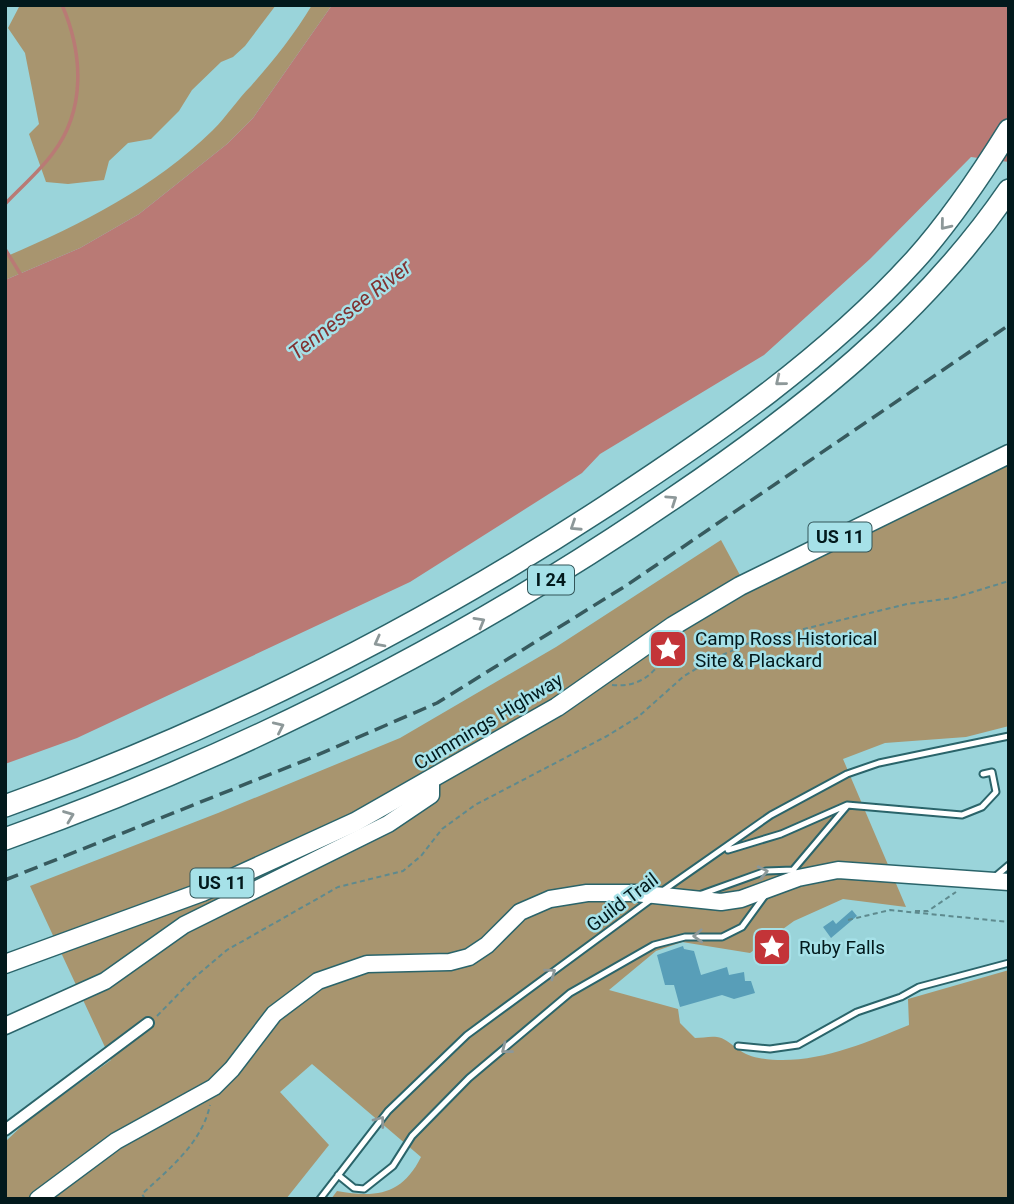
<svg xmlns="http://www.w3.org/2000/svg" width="1014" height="1204" font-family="Roboto,sans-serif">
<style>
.green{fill:#a8956f}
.water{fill:#b97a75}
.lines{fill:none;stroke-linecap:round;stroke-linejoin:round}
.stream{stroke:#b97a75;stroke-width:3.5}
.building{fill:#589eb8}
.service-casing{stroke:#2a646a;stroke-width:9}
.minor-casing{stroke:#2a646a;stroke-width:14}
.secondary-casing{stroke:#2a646a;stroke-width:19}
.primary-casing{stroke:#2a646a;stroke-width:21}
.motorway-casing{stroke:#2a646a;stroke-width:24}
.path{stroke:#5e8a8e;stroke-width:2;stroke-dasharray:5 3.5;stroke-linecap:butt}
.service{stroke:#fff;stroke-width:5}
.minor{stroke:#fff;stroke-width:10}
.secondary{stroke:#fff;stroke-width:16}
.primary{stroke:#fff;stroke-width:18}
.motorway{stroke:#fff;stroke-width:21}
.rail{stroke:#375a5e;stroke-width:3.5;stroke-dasharray:14 7;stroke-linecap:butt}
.oneway{stroke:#8d9899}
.labels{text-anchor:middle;stroke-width:5;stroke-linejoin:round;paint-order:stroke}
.shield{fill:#a6e1e8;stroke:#335559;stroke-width:2}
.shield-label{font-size:18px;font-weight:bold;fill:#02191c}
.poi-label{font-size:19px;fill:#02191c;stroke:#a6e1e8;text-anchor:start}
.street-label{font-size:19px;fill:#02191c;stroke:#a6e1e8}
.water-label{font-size:21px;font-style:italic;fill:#813231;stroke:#a6e1e8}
</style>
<rect width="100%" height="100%" fill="#9ad4da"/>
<path class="green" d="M20 5H276L245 46 233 57 221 62 192 90 179 111 151 139 128 143 109 161 104 180 68 184 46 182 29 134 39 124 25 53 8 28Z
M312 5H332L253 118 227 144 139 214 80 248 5 280V257C80 225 154 188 213 130 227 116 237 100 251 86 274 60 294 35 312 5Z
M1009 458V726L966 737 885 743 843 759 906 907 843 899 794 921 750 953 682 942 656 951 609 990 678 1009 680 1023 695 1038C702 1038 710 1036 717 1037 731 1039 738 1055 759 1058 810 1067 863 1044 909 1025L908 999 1009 970V1199H331L337 1191C376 1198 402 1195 421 1157L312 1064 280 1092 329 1145 286 1199H5V1142L27 1121 111 1060 30 886 218 813 400 738 556 647 721 540 748 590Z"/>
<path class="water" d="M332 5H1009V162L971 157 870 259 764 355 600 454 582 473 410 582 77 738 5 764V280L80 248 139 214 227 144 253 118Z"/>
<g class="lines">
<path class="stream" d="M5 204C21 187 40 171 53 153 86 110 83 53 62 5
M5 249 21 275"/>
</g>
<path class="building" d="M852 910 857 916 831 938 823 927 833 920 836 924Z
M683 946 684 949 694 951 701 975 727 967 729 975 744 972 745 981H751L755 993 734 999 722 995 680 1007 674 985H665L657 955Z"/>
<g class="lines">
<g class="service-casing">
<path id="service" d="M728 850 781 834 847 805 962 815 982 807 996 792 992 772 983 774
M793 870 847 806
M996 876 1009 865
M661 892 771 815 847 774 879 763 1009 736
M699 895 766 871 793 870 797 876
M738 1046 770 1049 798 1045 857 1012 901 997 919 987 1009 963
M338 1175 354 1188 364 1189 393 1166 412 1136 469 1078 570 993 654 945 685 937H722L742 927 766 894
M320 1199 388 1111 467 1035 653 898"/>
</g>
<g class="minor-casing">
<path id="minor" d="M5 1130 148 1023"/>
</g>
<g class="secondary-casing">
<path id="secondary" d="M5 1026 105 981 184 925 388 824 431 795V781
M38 1199 116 1141 214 1087 232 1069 274 1014 318 981 367 964 450 962 469 957 487 945 520 912 550 899 587 893H635L721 902 741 899 798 878 838 870 1009 882"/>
</g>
<g class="primary-casing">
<path id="primary" d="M5 964 202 892 355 822 557 707 673 626 740 586 1009 454"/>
</g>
<g class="motorway-casing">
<path id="motorway" d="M5 806C217 730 418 629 606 506 716 434 827 357 915 260 951 220 981 175 1009 130
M5 839C243 754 467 640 675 497 801 411 922 317 1009 190"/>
</g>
<path class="path" d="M612 685C641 688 657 672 669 648
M915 911H928L956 892
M848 920 890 910 1009 922
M157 1016 194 978 227 950 338 887 403 871 421 856 442 829 475 805 607 736 638 717 684 676 711 660 754 641 907 604 953 598 1009 581
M145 1199 142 1194C169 1169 202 1143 210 1105"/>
<use href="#service" class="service"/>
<use href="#minor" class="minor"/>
<use href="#secondary" class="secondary"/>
<use href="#primary" class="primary"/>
<use href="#motorway" class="motorway"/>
<path class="rail" d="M5 880 306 760 437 703 627 585 1009 325"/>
</g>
<defs><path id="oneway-chevron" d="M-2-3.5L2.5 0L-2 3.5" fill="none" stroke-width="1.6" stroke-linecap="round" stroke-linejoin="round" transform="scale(1.75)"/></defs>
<g class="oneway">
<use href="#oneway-chevron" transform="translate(945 225) rotate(129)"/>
<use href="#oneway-chevron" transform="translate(780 381) rotate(141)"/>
<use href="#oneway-chevron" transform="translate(672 500) rotate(-34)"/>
<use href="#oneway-chevron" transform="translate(575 526) rotate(147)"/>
<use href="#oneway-chevron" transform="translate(480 622) rotate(-30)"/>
<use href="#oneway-chevron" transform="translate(379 642) rotate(152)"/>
<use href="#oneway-chevron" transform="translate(279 727) rotate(-25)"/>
<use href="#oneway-chevron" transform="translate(69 816) rotate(-21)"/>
<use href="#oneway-chevron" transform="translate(763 872) rotate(-13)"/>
<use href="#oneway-chevron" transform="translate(698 936) rotate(178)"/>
<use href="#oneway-chevron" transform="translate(551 973) rotate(-36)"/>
<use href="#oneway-chevron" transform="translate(506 1049) rotate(142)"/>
<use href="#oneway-chevron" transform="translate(380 1121) rotate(-53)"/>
</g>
<defs>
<g id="sight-square" transform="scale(2.0125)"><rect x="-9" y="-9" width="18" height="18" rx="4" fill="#c33438" stroke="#a6e1e8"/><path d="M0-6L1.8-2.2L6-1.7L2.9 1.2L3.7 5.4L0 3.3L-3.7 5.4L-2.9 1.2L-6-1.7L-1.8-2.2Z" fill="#fff"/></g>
</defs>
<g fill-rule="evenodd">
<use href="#sight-square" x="668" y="649"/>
<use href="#sight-square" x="772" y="947"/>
</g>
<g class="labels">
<g class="shield">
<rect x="808.5" y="522.5" width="63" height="29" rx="5"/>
<rect x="528" y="565.5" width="46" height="29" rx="5"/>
<rect x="190.5" y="868.5" width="63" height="29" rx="5"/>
</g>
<g class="shield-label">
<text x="840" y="543">US 11</text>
<text x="551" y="586">I 24</text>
<text x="222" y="889">US 11</text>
</g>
<g class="poi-label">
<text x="695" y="645">Camp Ross Historical<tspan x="695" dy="22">Site &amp; Plackard</tspan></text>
<text x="799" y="954">Ruby Falls</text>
</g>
<g class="street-label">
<text transform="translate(488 721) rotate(-31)" y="7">Cummings Highway</text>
<text transform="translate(622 902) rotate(-37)" y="7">Guild Trail</text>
</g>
<g class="water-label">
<text transform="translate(350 310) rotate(-38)" y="7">Tennessee River</text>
</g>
</g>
<rect width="1014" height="1204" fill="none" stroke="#02191c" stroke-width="14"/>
</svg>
